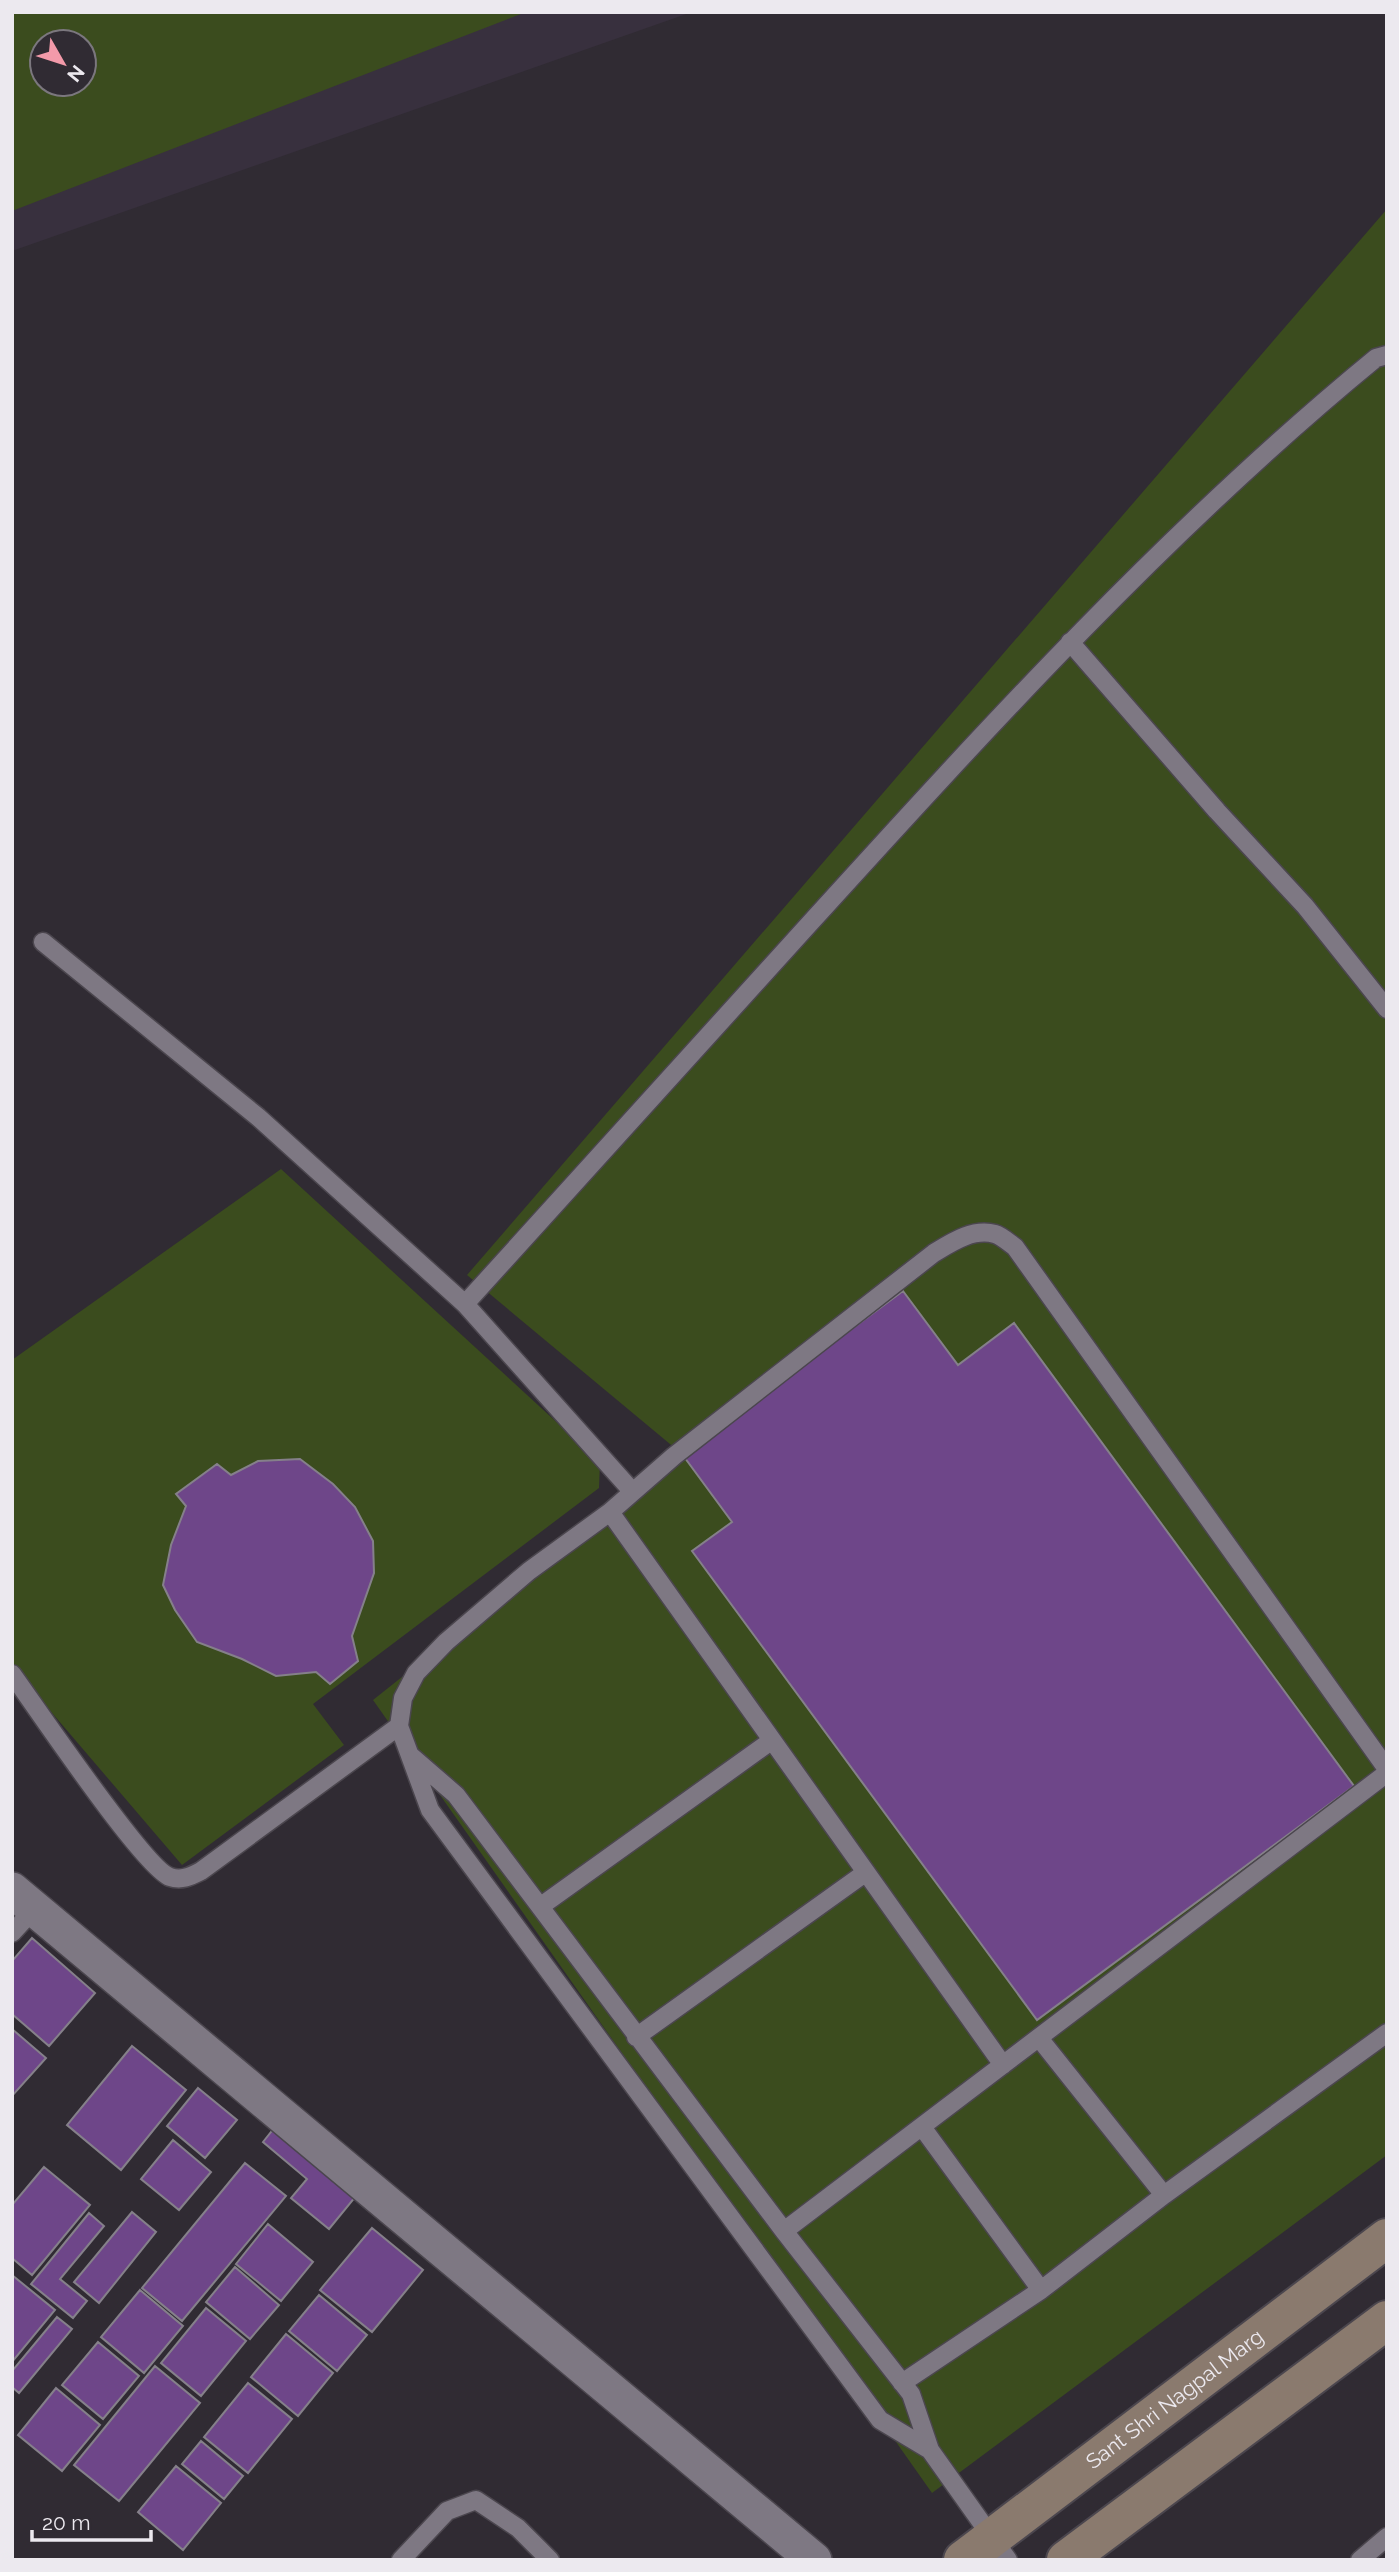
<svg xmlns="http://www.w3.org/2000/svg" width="1399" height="2572" font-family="Raleway,sans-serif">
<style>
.built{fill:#38303e;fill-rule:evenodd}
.green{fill:#3b4c1e;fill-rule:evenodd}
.building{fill:#6e4689;stroke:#85808a;stroke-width:2}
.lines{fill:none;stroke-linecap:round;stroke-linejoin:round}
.lane-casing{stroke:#4b464e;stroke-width:21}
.street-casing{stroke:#4b464e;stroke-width:38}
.secondary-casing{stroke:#4b464e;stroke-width:42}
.lane{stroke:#7e7883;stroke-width:18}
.street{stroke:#7e7883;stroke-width:35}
.secondary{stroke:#8a7a6e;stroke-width:38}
.labels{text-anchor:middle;stroke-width:7;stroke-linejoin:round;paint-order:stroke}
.street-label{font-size:21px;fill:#ece9ef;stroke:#302b33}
</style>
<rect width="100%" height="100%" fill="#302b33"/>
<path class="built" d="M12 12H692L12 251ZM42 42H84V84H42Z"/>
<path class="green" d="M12 12H526L12 211ZM42 42H84V84H42Z
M1387 209V2155L932 2493 373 1700 682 1454 467 1275Z
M281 1169 600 1462 599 1488 313 1704 344 1745 182 1865 29 1686 12 1662V1360Z"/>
<path class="building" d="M903 1291 958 1365 1014 1323 1354 1786 1037 2020 692 1551 732 1522 682 1454Z
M300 1459 333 1484 355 1507 373 1541 374 1573 352 1636 358 1661 330 1684 316 1672 276 1676 242 1659 197 1642 175 1610 163 1585 171 1545 186 1506 176 1494 217 1464 231 1475 258 1461Z
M32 1938 95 1993 49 2046 12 2014V1961Z
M12 2029 46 2058 12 2096Z
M132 2046 186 2090 121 2170 67 2125Z
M198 2088 237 2120 205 2158 167 2126Z
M279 2122 361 2190 329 2229 291 2198 307 2179 263 2142Z
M173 2140 211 2172 179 2210 141 2179Z
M245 2163 286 2196 182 2321 142 2288Z
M44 2167 90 2205 32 2275 12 2258V2205Z
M132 2212 156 2232 99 2303 74 2282Z
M89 2213 104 2226 60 2279 87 2301 73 2318 31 2284Z
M268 2224 313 2262 281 2301 236 2264Z
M372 2228 423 2270 372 2332 320 2290Z
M235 2267 279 2305 250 2339 206 2302Z
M12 2275 55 2310 12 2362Z
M140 2290 183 2326 144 2373 101 2337Z
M319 2295 367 2335 337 2371 289 2331Z
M206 2308 246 2341 201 2396 161 2363Z
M57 2317 72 2329 19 2393 12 2387V2371Z
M286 2334 333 2373 298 2416 251 2377Z
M98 2342 139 2376 103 2419 62 2385Z
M155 2366 200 2403 119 2501 74 2465Z
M248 2383 292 2419 248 2473 204 2437Z
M56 2388 100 2425 62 2471 18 2435Z
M201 2441 243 2476 224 2499 182 2464Z
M176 2466 221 2503 183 2550 138 2512Z"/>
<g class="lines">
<g class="lane-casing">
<path id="lane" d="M1070 642 1217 811 1305 906 1387 1009
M43 942 258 1117 465 1304 632 1491
M465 1304C580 1177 696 1050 811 922 989 726 1171 526 1376 358L1387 355
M610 1512 1003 2065
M12 1674C36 1707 144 1868 170 1877 182 1881 191 1876 201 1871L399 1726
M411 1756 456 1795 784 2231 911 2394 930 2450 1008 2560
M541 1906 771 1741
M12 1933 35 1908
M636 2037 865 1873
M1039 2038 1164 2195
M922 2127 1041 2290
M784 2231 1387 1773
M902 2383 1041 2290 1164 2195 1387 2033
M930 2450 880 2420 430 1810 399 1726 403 1698 416 1673 446 1642 529 1571 610 1512 674 1456 934 1253C952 1242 973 1228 995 1234 1002 1236 1009 1243 1015 1247L1387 1769
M401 2560 447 2511 476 2500 518 2528 550 2560
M1360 2560 1387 2537"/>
</g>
<g class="street-casing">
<path id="street" d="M12 1890 814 2560"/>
</g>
<g class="secondary-casing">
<g id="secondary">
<path id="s1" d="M963 2560 1387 2238"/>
<path d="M1066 2560 1387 2320"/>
</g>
</g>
<use href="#lane" class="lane"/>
<use href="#street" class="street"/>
<use href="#secondary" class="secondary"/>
</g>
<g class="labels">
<g class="street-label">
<text dy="7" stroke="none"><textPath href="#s1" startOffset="266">Sant Shri Nagpal Marg</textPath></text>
</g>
</g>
<rect width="1399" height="2572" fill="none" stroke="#ece9ef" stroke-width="28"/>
<g transform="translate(63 63) rotate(129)"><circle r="33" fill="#302b33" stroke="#7b777e" stroke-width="2"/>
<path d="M0-5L12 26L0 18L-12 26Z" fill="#f39aaa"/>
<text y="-10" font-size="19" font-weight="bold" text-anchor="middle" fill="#ece9ef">N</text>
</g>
<path d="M32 2530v10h119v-10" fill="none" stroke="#ece9ef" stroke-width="3.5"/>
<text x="42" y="2530" font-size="21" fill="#ece9ef" stroke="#302b33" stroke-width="5" paint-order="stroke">20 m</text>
</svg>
